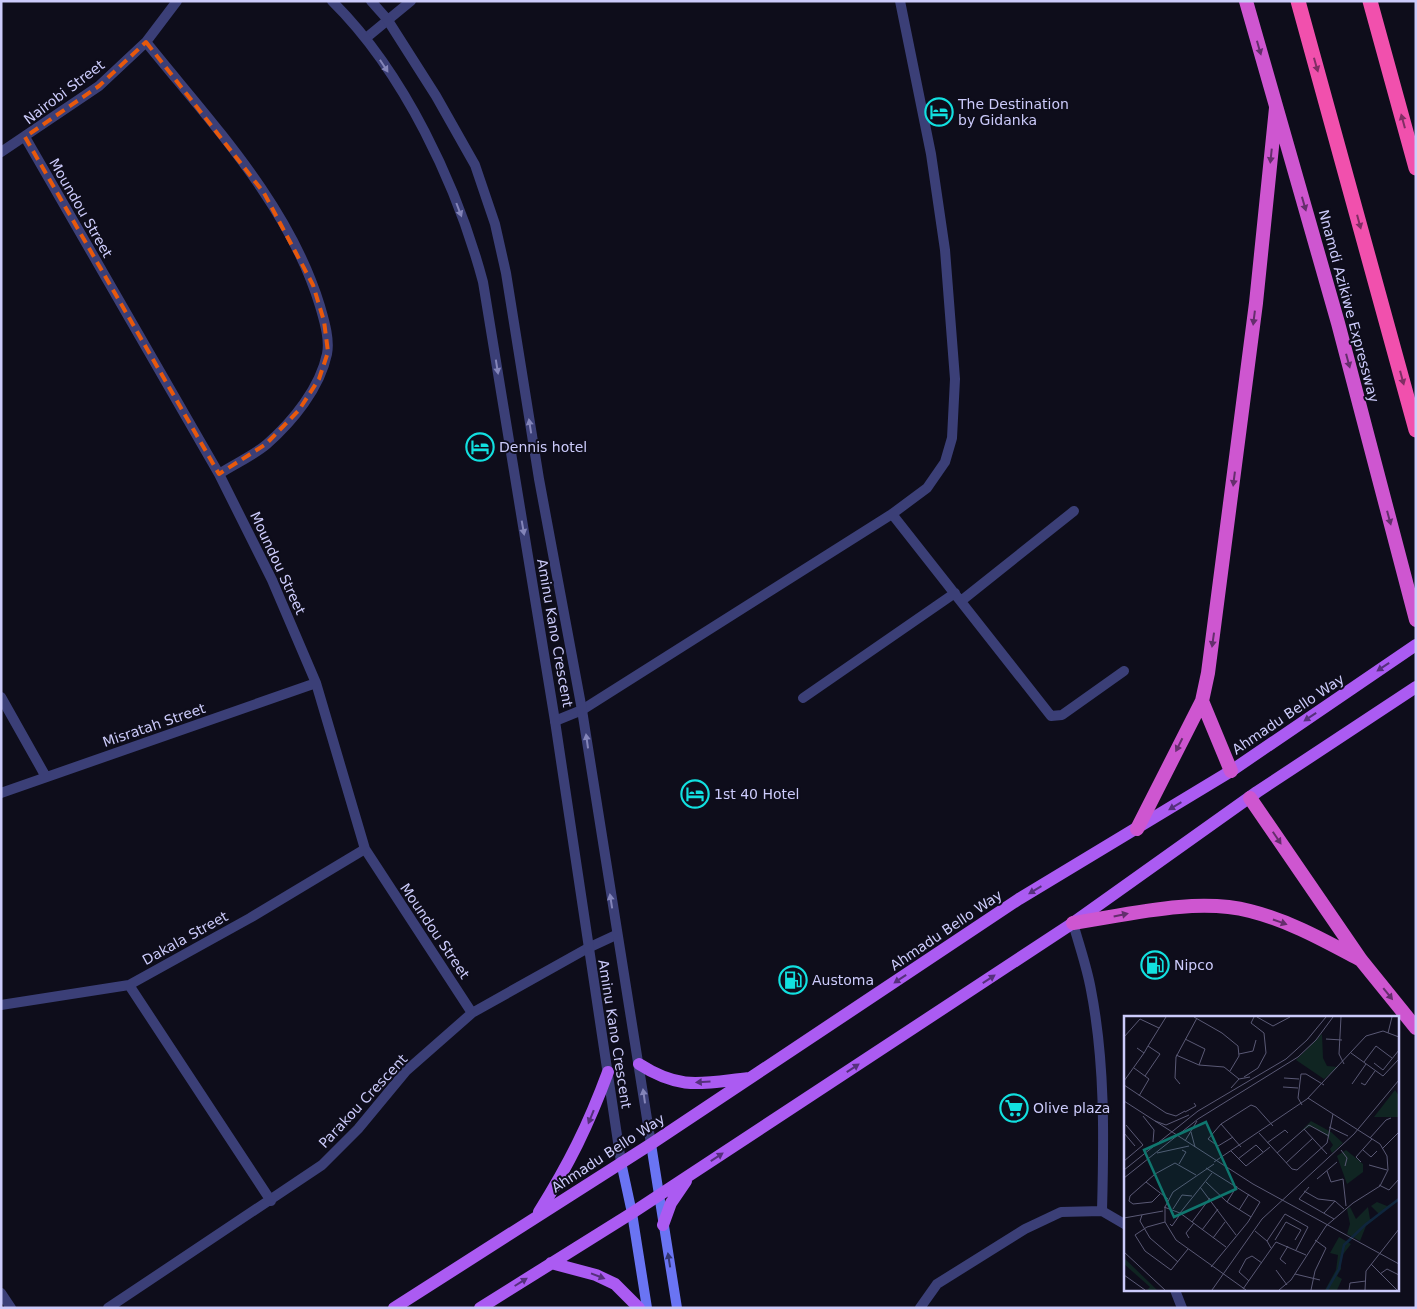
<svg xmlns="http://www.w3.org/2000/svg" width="1417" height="1309" font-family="'DejaVu Sans',sans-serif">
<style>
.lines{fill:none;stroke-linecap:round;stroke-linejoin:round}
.minor{stroke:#3b3f77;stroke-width:10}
.tertiary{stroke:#3b3f77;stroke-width:10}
.secondary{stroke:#6a74f3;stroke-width:10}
.primary{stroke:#ab5bf2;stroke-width:12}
.trunk{stroke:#ce56d0;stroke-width:14}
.motorway{stroke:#f150ad;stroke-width:15}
.oneway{fill:#642e6c}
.oneway2{fill:#802e64}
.oneway3{fill:#8485b9}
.oneway4{fill:#55307c}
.oneway5{fill:#333671}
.marked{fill:none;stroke:#e8590c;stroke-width:4;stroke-dasharray:10 6;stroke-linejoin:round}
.labels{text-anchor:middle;stroke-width:4;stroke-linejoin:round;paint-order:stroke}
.street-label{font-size:14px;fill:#cccbfb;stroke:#0e0d1b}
.poi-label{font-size:14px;fill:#cccbfb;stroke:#0e0d1b;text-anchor:start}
.inset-river{fill:none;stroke:#0f253d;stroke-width:2.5}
.inset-road{fill:none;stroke:#5a5975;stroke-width:1}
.view{fill:#0f766e;fill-opacity:0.15;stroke:#0f766e;stroke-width:2.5}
.inset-edge{fill:none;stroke:#cccbfb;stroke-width:2.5}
</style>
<rect width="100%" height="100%" fill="#0e0d1b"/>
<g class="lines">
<path class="minor" d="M366 38 411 1
M146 42C211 123 289 204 320 306 324 320 330 339 327 354 320 388 293 421 267 444 253 456 234 464 219 474
M25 137 219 474 272 580 316 683 365 849 472 1013
M1 152 99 86 146 42 177 1
M892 514 1051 716 1062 715 1124 671
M961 601 1074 511
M1 697 46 777
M803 698 955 593
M555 721 582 710 892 514 927 488 945 462 952 438 955 379 945 250 931 154 900 1
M1 793 316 683
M1073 923C1079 945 1087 967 1091 990 1105 1062 1104 1137 1102 1211
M129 985 271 1201
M1 1005 129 985 250 918 365 849
M1175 1290 1182 1308
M1 1293 11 1308
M108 1308 322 1165 358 1129 406 1071 472 1013 588 948 616 935
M920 1308 937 1284 1025 1229 1061 1212 1102 1211 1126 1225"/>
<path class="tertiary" d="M332 1C404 72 457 185 483 282L555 721 621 1162
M371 1 387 19 436 96 475 165 495 224 506 273 539 479 582 710 651 1144"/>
<path class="secondary" d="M651 1144 677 1308
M621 1162 632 1213 647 1308"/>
<path class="primary" d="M639 1064C681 1091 702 1083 749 1078
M539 1212C569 1164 588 1126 608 1072
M663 1225 671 1203 686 1181
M551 1263 596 1275 615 1284 639 1308
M394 1308 651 1144 1019 899 1231 771 1416 645
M480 1308 632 1213 1073 923 1257 792 1416 687"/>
<path class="trunk" d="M1246 1 1338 323 1416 620
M1202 701 1231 771
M1250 798 1361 960 1416 1028
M1137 829 1202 701 1208 673 1256 303 1276 108
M1073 923C1126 915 1196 897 1250 911 1290 921 1325 941 1361 960"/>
<path class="motorway" d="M1298 1 1416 430
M1370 1 1416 168"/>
</g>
<defs><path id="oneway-solid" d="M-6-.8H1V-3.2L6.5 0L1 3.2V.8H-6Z" transform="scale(1.25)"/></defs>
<g class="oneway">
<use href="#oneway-solid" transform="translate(1259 48) rotate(74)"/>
<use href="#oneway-solid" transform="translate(1271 156) rotate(96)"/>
<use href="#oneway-solid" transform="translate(1304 204) rotate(74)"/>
<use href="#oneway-solid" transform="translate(1254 318) rotate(97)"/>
<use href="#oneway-solid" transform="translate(1348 361) rotate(75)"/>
<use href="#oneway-solid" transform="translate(1234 479) rotate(97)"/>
<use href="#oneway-solid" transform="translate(1389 518) rotate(75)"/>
<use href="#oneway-solid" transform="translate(1213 640) rotate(98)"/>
<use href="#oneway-solid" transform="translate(1179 745) rotate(117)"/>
<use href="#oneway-solid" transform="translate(1277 838) rotate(56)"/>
<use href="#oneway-solid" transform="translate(1121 915) rotate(-12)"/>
<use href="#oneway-solid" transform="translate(1280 922) rotate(19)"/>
<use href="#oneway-solid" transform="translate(1388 994) rotate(51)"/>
</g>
<g class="oneway2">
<use href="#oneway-solid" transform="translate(1316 65) rotate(74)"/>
<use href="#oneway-solid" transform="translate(1403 121) rotate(-105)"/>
<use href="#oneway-solid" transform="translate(1359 222) rotate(75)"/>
<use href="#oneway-solid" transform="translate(1402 378) rotate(75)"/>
</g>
<g class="oneway3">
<use href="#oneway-solid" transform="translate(384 66) rotate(57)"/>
<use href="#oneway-solid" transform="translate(459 210) rotate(69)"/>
<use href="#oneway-solid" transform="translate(497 367) rotate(81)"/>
<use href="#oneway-solid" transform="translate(530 426) rotate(-99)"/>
<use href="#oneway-solid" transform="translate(523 528) rotate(80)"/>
<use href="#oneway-solid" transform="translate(587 741) rotate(-98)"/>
<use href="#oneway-solid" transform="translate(611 901) rotate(-99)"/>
<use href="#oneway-solid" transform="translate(644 1096) rotate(-98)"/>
</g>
<g class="oneway4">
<use href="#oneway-solid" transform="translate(1383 667) rotate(146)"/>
<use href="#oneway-solid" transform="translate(1310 717) rotate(146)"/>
<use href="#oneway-solid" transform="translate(1175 806) rotate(149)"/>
<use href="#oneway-solid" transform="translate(1035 890) rotate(149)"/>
<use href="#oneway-solid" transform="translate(900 979) rotate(146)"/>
<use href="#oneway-solid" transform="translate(989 979) rotate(-33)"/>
<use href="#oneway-solid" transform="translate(853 1068) rotate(-33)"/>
<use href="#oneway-solid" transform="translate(703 1082) rotate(176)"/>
<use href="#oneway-solid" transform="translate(591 1117) rotate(112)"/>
<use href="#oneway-solid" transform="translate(717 1157) rotate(-33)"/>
<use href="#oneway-solid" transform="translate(598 1276) rotate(21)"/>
<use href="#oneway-solid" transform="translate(521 1282) rotate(-32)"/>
</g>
<use class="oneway5" href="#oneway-solid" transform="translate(669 1260) rotate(-99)"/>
<path class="marked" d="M146 42 264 193 313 285 324 321 328 352 319 379 299 410 266 444 219 474 25 137 99 86Z"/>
<defs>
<g id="hotel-ring" transform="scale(1.4375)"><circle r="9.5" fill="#0e0d1b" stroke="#12e0e0" stroke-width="1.5"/><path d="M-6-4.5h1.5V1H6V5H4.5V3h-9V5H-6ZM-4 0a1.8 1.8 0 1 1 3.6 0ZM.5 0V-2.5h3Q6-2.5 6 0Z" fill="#12e0e0"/></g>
<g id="fuel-ring" transform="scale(1.4375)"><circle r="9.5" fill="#0e0d1b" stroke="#12e0e0" stroke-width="1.5"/><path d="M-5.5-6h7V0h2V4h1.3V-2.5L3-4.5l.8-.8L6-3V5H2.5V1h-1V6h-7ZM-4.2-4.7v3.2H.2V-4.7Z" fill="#12e0e0"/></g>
<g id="supermarket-ring" transform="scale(1.4375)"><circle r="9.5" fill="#0e0d1b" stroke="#12e0e0" stroke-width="1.5"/><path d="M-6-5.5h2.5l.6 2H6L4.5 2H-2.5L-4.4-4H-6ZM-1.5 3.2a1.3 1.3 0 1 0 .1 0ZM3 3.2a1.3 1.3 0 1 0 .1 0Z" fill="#12e0e0"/></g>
</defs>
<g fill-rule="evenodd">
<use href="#hotel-ring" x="939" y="112"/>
<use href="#hotel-ring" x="480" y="447"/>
<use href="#hotel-ring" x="695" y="794"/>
<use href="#fuel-ring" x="1155" y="965"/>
<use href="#fuel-ring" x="793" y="980"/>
<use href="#supermarket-ring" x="1014" y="1108"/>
</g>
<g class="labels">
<g class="street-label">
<text transform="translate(64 92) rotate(-37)" y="5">Nairobi Street</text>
<text transform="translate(81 208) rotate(60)" y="5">Moundou Street</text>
<text transform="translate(1349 306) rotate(75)" y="5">Nnamdi Azikiwe Expressway</text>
<text transform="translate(278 563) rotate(65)" y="5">Moundou Street</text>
<text transform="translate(555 633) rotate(80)" y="5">Aminu Kano Crescent</text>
<text transform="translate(1288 714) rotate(-34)" y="5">Ahmadu Bello Way</text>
<text transform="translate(154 725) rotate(-19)" y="5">Misratah Street</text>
<text transform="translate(946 930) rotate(-34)" y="5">Ahmadu Bello Way</text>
<text transform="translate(435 931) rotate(56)" y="5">Moundou Street</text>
<text transform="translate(185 938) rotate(-29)" y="5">Dakala Street</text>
<text transform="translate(615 1034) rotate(81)" y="5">Aminu Kano Crescent</text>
<text transform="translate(363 1101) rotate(-47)" y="5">Parakou Crescent</text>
<text transform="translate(608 1153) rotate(-33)" y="5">Ahmadu Bello Way</text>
</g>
<g class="poi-label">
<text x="958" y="109">The Destination<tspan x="958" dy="16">by Gidanka</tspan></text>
<text x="499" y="452">Dennis hotel</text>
<text x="714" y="799">1st 40 Hotel</text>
<text x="1174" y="970">Nipco</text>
<text x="812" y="985">Austoma</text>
<text x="1033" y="1113">Olive plaza</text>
</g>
</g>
<g transform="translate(1124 1016)">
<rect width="275" height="275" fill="#0e0d1b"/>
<path d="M198 18 199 42 203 50 214 51 200 63 172 44ZM187 105 207 116 219 127 208 137 206 133 209 129 203 120 188 110 177 115ZM215 221 227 228 217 241V253L213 260 218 263 213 274H201L212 254 214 239 206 237ZM0 242 28 269 33 274H23L26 271 0 248Z" fill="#102522"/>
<path d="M275 183 242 210 236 225 223 218 226 208 223 193 226 191 232 203 244 191 246 203H251L255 198 247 190 253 186 263 190Z" fill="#102522"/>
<path d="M271 74 275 80V101H250ZM222 134 239 148V156L223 168 213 140Z" fill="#102522"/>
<path class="inset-river" d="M203 274 215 253 220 229 241 209 275 183"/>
<path class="inset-road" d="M70 1 98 17 114 30 115 40 106 55M133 1 149 10 166 1M217 1 215 38 220 48M264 17 268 1M0 21 16 3 35 12M61 23 81 33 75 49M202 23 218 24M24 30 42 1M20 37 24 30 36 38 21 60M227 37 259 60 275 43M115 38 129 35 132 24M52 39 75 49 100 51 115 63M240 46 252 30 268 42M250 47 259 54 275 34M10 52 25 63 15 80M120 61 134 52 142 37 140 17 127 7 130 1M160 62 175 63M0 65 20 37 13 32M237 67 241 69 251 55M56 68 51 62 52 41 73 2M228 68 242 48M0 69 42 97 52 100 61 95M159 71 174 72M107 72 115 63 126 61M0 85 129 168 275 248M178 89 174 82 177 58H182L200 69M61 96 72 90 70 87M19 100 30 114 29 126M31 105 42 109 65 99M97 108 117 131M205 111 224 120M180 113 203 138M67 116 71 131M0 117 11 130M135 117 168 153 173 154 203 127 209 98M109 121 94 130 84 123 97 108 127 89 132 91 149 110M246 122 262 104 267 102M61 125 73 105M143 127 161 114 164 117M258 133 275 116M217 134 223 142 221 150M239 134 247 141 253 135M107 135 122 150 146 131M33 137 65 130M153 137 185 109 205 120M114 143 132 129 139 136M0 145 19 129 2 109M90 146 183 83 242 20 259 15 275 21M237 146 232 141 248 123M162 147 189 122M55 148 62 136 58 134M90 148 49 176 41 191V206L52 224 122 274M245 149 263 154M82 152 136 186 124 206 87 251M0 154 74 95 162 43 183 24 202 1M203 155 207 166 219 163 222 190M0 162 74 103 174 41 192 24 209 1M193 163 213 146M22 166 44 183M82 166 103 186 127 201M255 169 265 174 275 163M76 171 112 219M185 171 175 183 210 203M180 175 194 183 211 185 220 193M36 178 28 186 9 188 5 185 6 180 31 158 51 147 72 159M103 186 113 170M40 191 56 197 102 231M49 193 58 179 68 180M115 194 125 178M56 197 88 157M200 197 211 185M18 199 16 205 26 222 54 246M0 202 39 195M41 206 23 211 11 219 21 235 47 254 64 233M68 206 86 182M46 208 48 210 57 197M78 214 94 193M131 215 143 225M65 222 62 217 70 207M89 222 101 206M151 224 162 206 177 214 171 224M147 232 143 225 161 198 184 211 172 234M0 236 41 274M162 248 156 243 164 230M247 248 273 274M152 254 163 269M171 258 196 264M256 258 263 253 275 259M0 259 21 274M125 265 115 256 122 243 128 240 138 247M119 273 152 226 182 239M88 274 138 203 230 118 275 64M155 274 167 264 202 210 229 187 256 170 264 154 263 140 256 128 184 82M187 274 191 255 202 232 191 224M225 274 226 267 242 265M241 274 242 255 275 213"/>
<path class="view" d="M82 106 112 173 50 201 20 134Z"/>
<rect width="275" height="275" class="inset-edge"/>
</g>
<rect width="1417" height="1309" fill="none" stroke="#cccbfb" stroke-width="5"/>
</svg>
